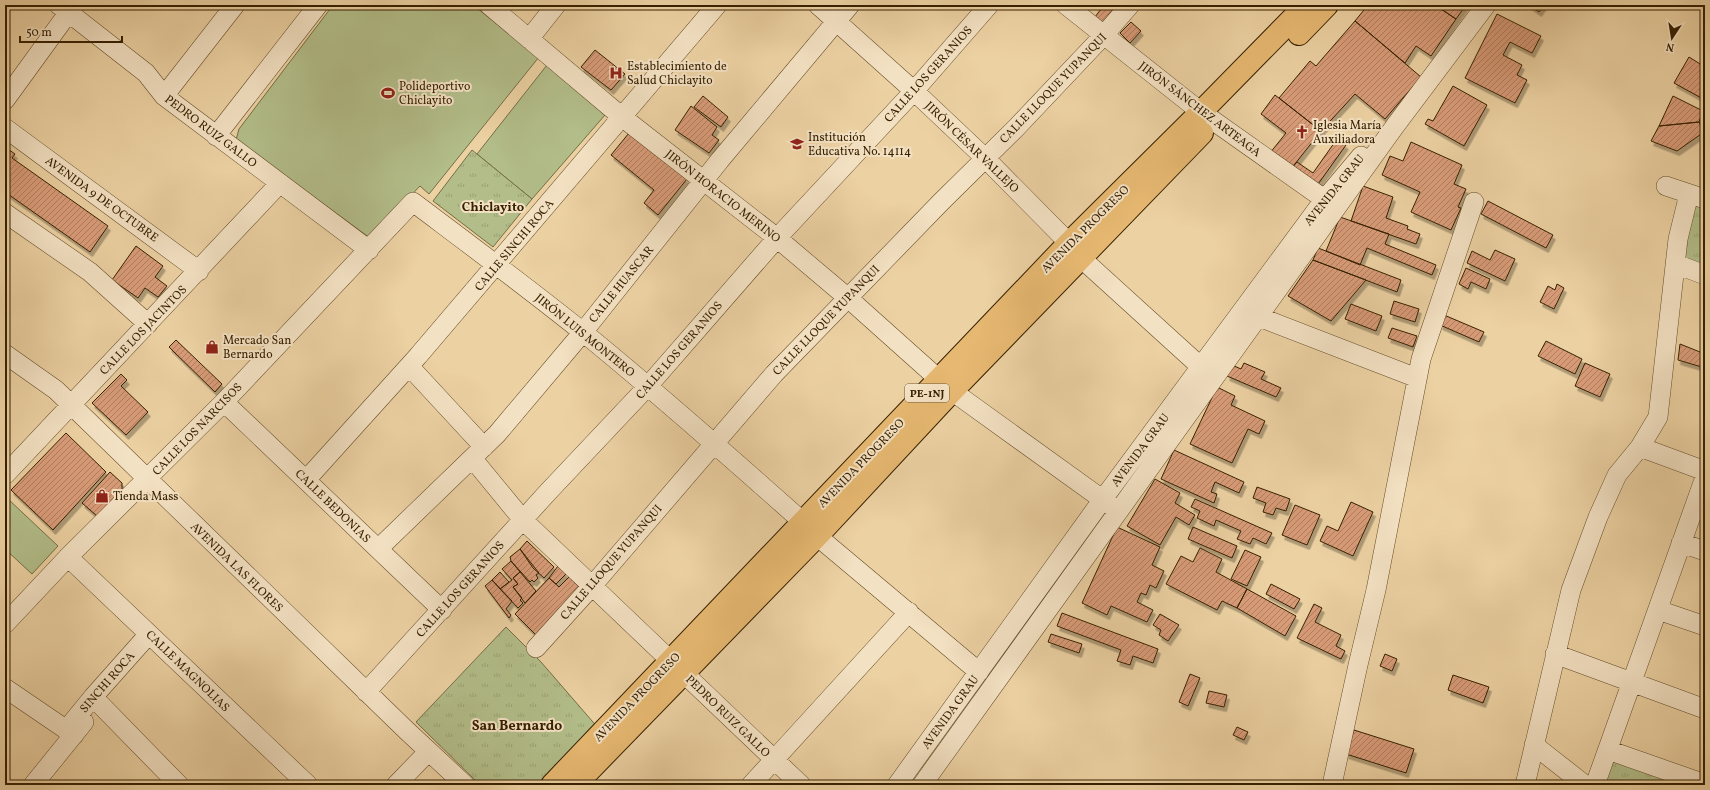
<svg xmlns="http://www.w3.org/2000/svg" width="1710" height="790" font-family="Vollkorn,serif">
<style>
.green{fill:#b2bd89;stroke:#746e44}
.park{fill:url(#park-tufts);stroke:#746e44}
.building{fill:url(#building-hatch);stroke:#362000;filter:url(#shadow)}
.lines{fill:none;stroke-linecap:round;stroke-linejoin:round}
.minor-casing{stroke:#644c28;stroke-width:20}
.major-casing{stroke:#362000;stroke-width:24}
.minor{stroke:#f3e1c3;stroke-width:19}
.major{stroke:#e6b871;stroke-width:22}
.labels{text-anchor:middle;stroke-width:4;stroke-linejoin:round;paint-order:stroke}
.shield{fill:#f3e1c3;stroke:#6f5a3a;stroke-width:1}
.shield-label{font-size:11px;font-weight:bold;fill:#362000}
.poi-label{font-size:12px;fill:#362000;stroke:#f3e1c3;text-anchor:start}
.street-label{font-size:12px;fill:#362000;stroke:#f3e1c3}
.neighbourhood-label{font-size:13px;font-weight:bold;fill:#362000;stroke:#f3e1c3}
.quarter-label{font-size:14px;font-weight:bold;fill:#362000;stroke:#f3e1c3}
</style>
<defs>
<pattern id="park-tufts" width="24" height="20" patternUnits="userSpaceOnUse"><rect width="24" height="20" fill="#b2bd89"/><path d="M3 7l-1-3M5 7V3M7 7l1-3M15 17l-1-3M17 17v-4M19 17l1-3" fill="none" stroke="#9aa274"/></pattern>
<pattern id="building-hatch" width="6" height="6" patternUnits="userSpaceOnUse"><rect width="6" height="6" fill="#d89b78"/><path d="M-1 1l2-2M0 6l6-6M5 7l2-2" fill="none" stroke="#b07e60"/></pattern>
<filter id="shadow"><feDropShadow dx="2.5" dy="4.5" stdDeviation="0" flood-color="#0004"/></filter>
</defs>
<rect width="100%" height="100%" fill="#ecd1a2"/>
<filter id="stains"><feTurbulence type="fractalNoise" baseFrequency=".005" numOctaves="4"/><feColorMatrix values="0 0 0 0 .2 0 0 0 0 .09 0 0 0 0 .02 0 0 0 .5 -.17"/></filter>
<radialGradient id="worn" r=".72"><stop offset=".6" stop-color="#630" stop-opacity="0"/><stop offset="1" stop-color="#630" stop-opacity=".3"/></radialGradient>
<path class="green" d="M333 5H473L539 57 429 194 420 186 370 238 236 140 239 129Z
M547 65 605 115 532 199 477 154Z
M8 499 58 546 32 574 5 549V502Z"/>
<path class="park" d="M472 150 532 199 493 247 433 201Z
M1694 204 1705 208V269L1680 260Z
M506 627 541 662 599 729 543 785H480L416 722Z
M1609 757 1685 785H1600Z"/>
<path class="building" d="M1104 5H1117L1102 23 1095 17Z
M1368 5H1435L1456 19 1431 56 1416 46 1405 63 1355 21Z
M1435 5H1466L1456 19Z
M1529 5H1544L1539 12Z
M1497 14 1541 36 1532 53 1510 42 1503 55 1522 65 1517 75 1527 80 1515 103 1465 78Z
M1355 21 1421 77 1385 119 1355 94 1321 131 1279 98 1310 61 1316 66Z
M1131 22 1141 31 1130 43 1120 33Z
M595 50 625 74 611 90 581 67Z
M1689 57 1705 67V100L1674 83Z
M1453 86 1487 105 1464 146 1425 124 1428 119 1433 121Z
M1275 95 1321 131 1291 169 1270 153 1286 133 1261 114Z
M703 96 728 117 721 127 694 107Z
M1673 96 1703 111 1699 122 1659 126Z
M691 106 717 127 712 135 719 140 709 153 675 130Z
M1699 122 1704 132 1677 151 1651 141 1659 126Z
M629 133 687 179 658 215 644 203 654 190 611 155Z
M1337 139 1346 145 1316 187 1291 169 1297 162 1313 173Z
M1411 142 1462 165 1454 184 1466 189 1458 207 1461 208 1451 230 1411 212 1420 192 1382 175 1390 156 1403 161Z
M5 147 15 154 12 158 108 226 90 252 5 192Z
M1363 186 1393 197 1386 218 1408 226 1407 229 1420 234 1416 244 1351 221Z
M1488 201 1553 235 1546 248 1481 214Z
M1340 217 1389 234 1385 244 1436 265 1432 275 1367 248 1360 265 1326 251Z
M136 246 163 266 155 277 167 286 158 297 145 288 138 298 112 280Z
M1318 248 1401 280 1397 292 1313 260Z
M1495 250 1515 259 1505 281 1467 263 1472 251 1490 260Z
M1313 260 1366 280 1331 321 1288 296Z
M1466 268 1490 279 1486 289 1471 282 1468 289 1459 284Z
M1557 284 1564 288 1554 309 1540 302 1548 286 1555 290Z
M1394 301 1419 309 1415 322 1390 314Z
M1351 304 1382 316 1376 331 1345 319Z
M1444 315 1484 332 1479 342 1440 325Z
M1392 328 1417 336 1413 347 1388 338Z
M176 340 222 384 215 392 169 347Z
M1546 341 1582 359 1575 374 1538 356Z
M1680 344 1705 354V368L1678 360Z
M1244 363 1265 372 1261 379 1281 388 1276 397 1227 376 1232 365 1241 369Z
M1585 363 1610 374 1600 397 1575 386Z
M121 374 127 380 121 386 148 412 126 435 92 403Z
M1217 387 1235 396 1231 405 1265 421 1259 434 1248 429 1232 463 1190 444Z
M66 433 106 472 53 530 11 490Z
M1174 450 1244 482 1239 493 1215 482 1211 492 1217 494 1214 503 1161 479Z
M110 472 122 483V489L97 516 82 503Z
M1155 479 1180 493 1175 503 1195 515 1189 525 1176 517 1160 545 1127 526Z
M1257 487 1290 499 1286 511 1276 508 1273 515 1263 512 1266 503 1253 498Z
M1195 499 1272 533 1266 544 1253 538 1250 544 1237 539 1241 531 1216 520 1214 526 1197 518 1200 511 1191 507Z
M1351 502 1373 512 1353 556 1320 541 1327 526 1338 531Z
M1295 505 1320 515 1307 545 1282 535Z
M1117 527 1160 547 1152 565 1164 571 1156 588 1150 585 1146 595 1141 593 1137 602 1153 610 1147 622 1111 606 1107 615 1082 603Z
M1193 527 1237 546 1232 558 1188 539Z
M527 541 554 567 544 578 533 568 520 549Z
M1200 548 1222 559 1216 572 1247 589 1237 608 1222 601 1217 610 1166 584 1181 556 1193 562Z
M520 549 539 573 536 575 538 578 534 582 532 580 530 582 511 561 510 557Z
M1245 550 1261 557 1247 586 1231 579Z
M511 561 520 572 513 578 518 584 513 587 522 598 520 600 523 603 518 608 500 589 512 580 502 569Z
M558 566 566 574 556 584 549 578Z
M500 572 509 582 500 589 492 580Z
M520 572 536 591 525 603 513 587 518 584 513 578Z
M569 577 581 589 536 635 515 614 549 578 559 587Z
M492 580 512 601 506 609 511 615 509 618 485 586Z
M1271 584 1300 599 1294 609 1266 594Z
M1247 589 1296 616 1285 636 1237 608Z
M1314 604 1322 608 1315 622 1341 635 1336 646 1345 651 1341 659 1297 638Z
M1062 613 1158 649 1153 663 1133 656 1130 665 1117 661 1121 650 1057 626Z
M1160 614 1179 625 1168 641 1159 635 1161 630 1153 625Z
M1051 634 1082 644 1079 653 1048 642Z
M1385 654 1397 659 1392 671 1380 666Z
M1190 674 1200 678 1188 706 1179 702Z
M1453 675 1489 687 1483 703 1448 690Z
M1209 691 1227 695 1224 707 1206 703Z
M1237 727 1248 732 1244 740 1233 735Z
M1354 730 1414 749 1406 773 1346 754Z"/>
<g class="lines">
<g class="minor-casing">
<path id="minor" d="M59 5 146 73 164 96 369 250
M489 5 622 117 777 238 848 298 952 391 1113 507
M818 5 914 91 985 158 1069 243
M1066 5 1201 112 1334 206
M529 39 556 5
M164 96 235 5
M5 100 74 5
M5 128 199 271
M216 136 318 5
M1666 186 1705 199
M5 213 90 272 148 324
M1081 258 1201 367 1211 374
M1676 264 1705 275
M1259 317 1417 378
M5 354 56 390 406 730 465 785
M409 366 484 447
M224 402 442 610
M1640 447 1705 471
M472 458 523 520 801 785
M5 475 280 183
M306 480 418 356 717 5
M817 536 979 672
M1681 543 1705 551
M378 549 497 434 583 332 720 160 850 5
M68 557 308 785
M1658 610 1705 626
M5 624 68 557 224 402 413 202C470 245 528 288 584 333 659 394 731 458 804 523
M536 648 592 586 774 374 941 202 1016 128 1104 35 1130 5
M1555 654 1705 709
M5 688 74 735
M366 692 548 492 648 386 777 238 914 91 989 5
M93 697 179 785
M66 730 93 697 149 634
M1534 745 1585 785
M1608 750 1705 784
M33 785 84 722
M396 785 428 752
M751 785 909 612
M897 785 1103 499 1324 200 1361 156
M922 785 1395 126 1486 5
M1332 785 1358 665 1376 590 1421 359 1474 202
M1525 785 1571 590 1598 517 1617 475 1640 447 1658 417 1678 239 1689 194
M1595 785 1705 477"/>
</g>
<g class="major-casing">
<path id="major" d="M1299 34 1327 5
M552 785 1069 243 1201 112 1306 5
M575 785 817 536 952 391 1202 133"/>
</g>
<use href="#minor" class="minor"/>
<use href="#major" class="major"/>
</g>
<defs>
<g id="hospital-bare" transform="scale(1.08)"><path d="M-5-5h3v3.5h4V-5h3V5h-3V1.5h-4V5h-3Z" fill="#8f2418" stroke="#f3e1c3" stroke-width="2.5" paint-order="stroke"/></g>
<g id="stadium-bare" transform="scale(1.08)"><path d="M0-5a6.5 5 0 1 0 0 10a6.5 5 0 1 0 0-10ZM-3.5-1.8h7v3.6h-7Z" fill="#8f2418" stroke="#f3e1c3" stroke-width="2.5" paint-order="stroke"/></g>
<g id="church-bare" transform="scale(1.08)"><path d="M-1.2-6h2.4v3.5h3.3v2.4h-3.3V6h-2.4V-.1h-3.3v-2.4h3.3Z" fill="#8f2418" stroke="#f3e1c3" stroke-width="2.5" paint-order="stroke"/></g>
<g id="school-bare" transform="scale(1.08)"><path d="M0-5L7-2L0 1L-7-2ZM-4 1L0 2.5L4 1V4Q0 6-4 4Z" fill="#8f2418" stroke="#f3e1c3" stroke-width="2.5" paint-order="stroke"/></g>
<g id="shop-bare" transform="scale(1.08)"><path d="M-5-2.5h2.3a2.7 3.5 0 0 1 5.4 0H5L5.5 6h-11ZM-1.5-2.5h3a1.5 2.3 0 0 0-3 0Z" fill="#8f2418" stroke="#f3e1c3" stroke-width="2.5" paint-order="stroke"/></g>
</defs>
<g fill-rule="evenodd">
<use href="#hospital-bare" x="616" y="73"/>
<use href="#stadium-bare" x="388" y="93"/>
<use href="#church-bare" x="1302" y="132"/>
<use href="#school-bare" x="797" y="144"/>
<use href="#shop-bare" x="212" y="347"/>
<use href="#shop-bare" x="102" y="496"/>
</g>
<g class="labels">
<rect class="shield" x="905" y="384" width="44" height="18" rx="3"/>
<g class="shield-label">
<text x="927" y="397">PE-1NJ</text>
</g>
<g class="poi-label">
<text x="627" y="70">Establecimiento de<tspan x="627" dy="14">Salud Chiclayito</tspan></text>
<text x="399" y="90">Polideportivo<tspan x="399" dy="14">Chiclayito</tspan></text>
<text x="1313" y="129">Iglesia María<tspan x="1313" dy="14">Auxiliadora</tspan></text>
<text x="808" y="141">Institución<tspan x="808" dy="14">Educativa No. 14114</tspan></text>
<text x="223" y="344">Mercado San<tspan x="223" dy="14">Bernardo</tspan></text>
<text x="113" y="500">Tienda Mass</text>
</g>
<g class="street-label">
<text transform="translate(928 74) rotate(-48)" y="4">CALLE LOS GERANIOS</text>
<text transform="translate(1053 88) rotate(-46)" y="4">CALLE LLOQUE YUPANQUI</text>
<text transform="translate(1200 109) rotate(37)" y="4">JIRÓN SÁNCHEZ ARTEAGA</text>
<text transform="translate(211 131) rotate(37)" y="4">PEDRO RUIZ GALLO</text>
<text transform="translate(972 147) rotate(44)" y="4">JIRÓN CÉSAR VALLEJO</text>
<text transform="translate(1334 190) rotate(-51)" y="4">AVENIDA GRAU</text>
<text transform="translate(723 196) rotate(38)" y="4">JIRÓN HORACIO MERINO</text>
<text transform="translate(102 199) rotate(36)" y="4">AVENIDA 9 DE OCTUBRE</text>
<text transform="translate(1085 229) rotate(-45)" y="4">AVENIDA PROGRESO</text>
<text transform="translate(514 245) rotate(-50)" y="4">CALLE SINCHI ROCA</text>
<text transform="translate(621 284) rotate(-51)" y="4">CALLE HUASCAR</text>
<text transform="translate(826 320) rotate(-46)" y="4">CALLE LLOQUE YUPANQUI</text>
<text transform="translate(143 330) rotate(-46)" y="4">CALLE LOS JACINTOS</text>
<text transform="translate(585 335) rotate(39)" y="4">JIRÓN LUIS MONTERO</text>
<text transform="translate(679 350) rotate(-49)" y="4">CALLE LOS GERANIOS</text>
<text transform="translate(197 429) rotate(-46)" y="4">CALLE LOS NARCISOS</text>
<text transform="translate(1140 450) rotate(-53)" y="4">AVENIDA GRAU</text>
<text transform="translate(861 463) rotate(-46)" y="4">AVENIDA PROGRESO</text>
<text transform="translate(333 506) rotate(44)" y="4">CALLE BEDONIAS</text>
<text transform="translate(611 562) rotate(-49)" y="4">CALLE LLOQUE YUPANQUI</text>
<text transform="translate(237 567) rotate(44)" y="4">AVENIDA LAS FLORES</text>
<text transform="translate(460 589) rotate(-48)" y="4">CALLE LOS GERANIOS</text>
<text transform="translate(188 671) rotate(44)" y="4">CALLE MAGNOLIAS</text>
<text transform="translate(107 682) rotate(-49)" y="4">SINCHI ROCA</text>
<text transform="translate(637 697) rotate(-46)" y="4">AVENIDA PROGRESO</text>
<text transform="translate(950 712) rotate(-54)" y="4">AVENIDA GRAU</text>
<text transform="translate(728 716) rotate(44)" y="4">PEDRO RUIZ GALLO</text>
</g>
<g class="neighbourhood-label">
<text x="493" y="211">Chiclayito</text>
</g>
<g class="quarter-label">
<text x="517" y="730">San Bernardo</text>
</g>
</g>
<rect width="1710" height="790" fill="none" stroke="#ecd1a2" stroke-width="20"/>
<rect x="6" y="6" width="1698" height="778" fill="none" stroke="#362000" stroke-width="2"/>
<rect x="10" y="10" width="1690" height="770" fill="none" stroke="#362000"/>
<g transform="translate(1672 38) rotate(192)" stroke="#f3e1c3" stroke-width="3" paint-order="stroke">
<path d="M0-3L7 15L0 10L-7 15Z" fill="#362000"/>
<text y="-6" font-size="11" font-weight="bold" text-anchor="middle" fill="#362000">N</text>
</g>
<path d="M20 36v6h102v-6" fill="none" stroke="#362000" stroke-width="2"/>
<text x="26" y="36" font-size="12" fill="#362000" stroke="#f3e1c3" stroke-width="3" paint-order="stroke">50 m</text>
<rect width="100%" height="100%" filter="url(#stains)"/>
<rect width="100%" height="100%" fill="url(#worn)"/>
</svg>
